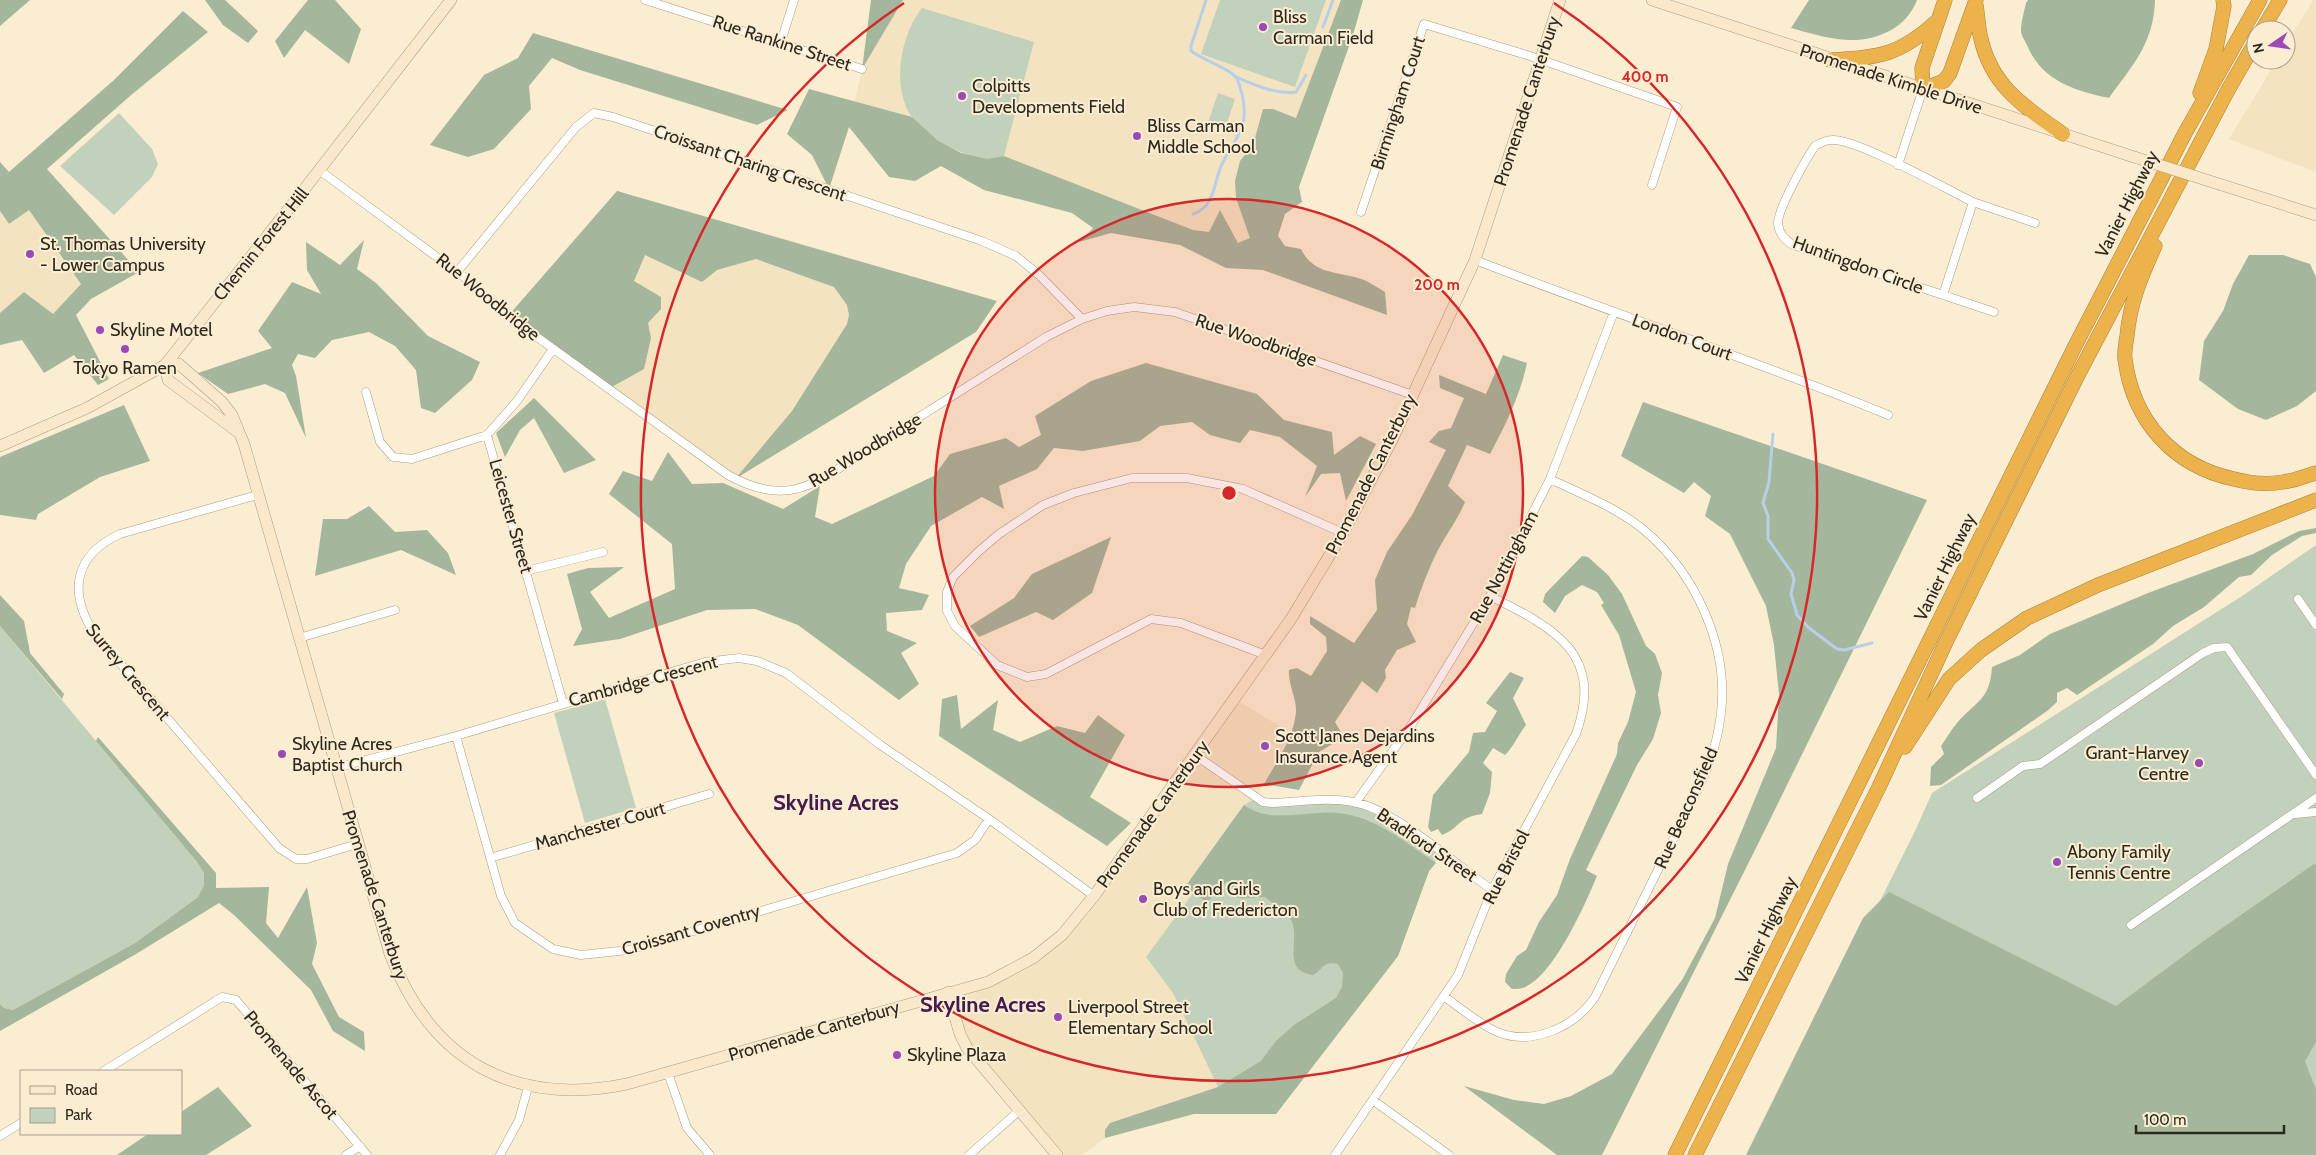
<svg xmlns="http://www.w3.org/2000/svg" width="2316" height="1155" font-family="Cabin,sans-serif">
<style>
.built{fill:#f4e3c1}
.green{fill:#c2d1bb}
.forest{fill:#a4b69b}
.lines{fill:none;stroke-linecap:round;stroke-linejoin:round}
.stream{stroke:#b7d0e8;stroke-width:3}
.street-casing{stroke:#aa9e85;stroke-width:9}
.secondary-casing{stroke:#aa9e85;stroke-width:12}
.highway-casing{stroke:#a9823d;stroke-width:15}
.street{stroke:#fff;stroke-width:8}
.secondary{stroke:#f9e8ca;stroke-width:11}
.highway{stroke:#ecb34d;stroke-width:14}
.secondary-bridge-casing{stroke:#aa9e85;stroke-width:12;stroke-linecap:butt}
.secondary-bridge{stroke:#f9e8ca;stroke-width:11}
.ring{fill:none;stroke:#d62828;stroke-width:2.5}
.poi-dot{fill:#9b49b7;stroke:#fbedd2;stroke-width:2}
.labels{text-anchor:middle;stroke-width:4;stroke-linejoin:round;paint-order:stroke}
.poi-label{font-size:18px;fill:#2d281e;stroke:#fbedd2;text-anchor:start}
.street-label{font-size:18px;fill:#2d281e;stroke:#fbedd2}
.district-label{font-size:22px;font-weight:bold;fill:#431b50;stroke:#fbedd2}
.centre{fill:#d62828;stroke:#fbedd2;stroke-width:2.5}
.ring-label{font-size:15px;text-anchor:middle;font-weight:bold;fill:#d62828;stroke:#fbedd2;stroke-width:4;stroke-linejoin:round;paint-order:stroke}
</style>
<rect width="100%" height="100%" fill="#fbedd2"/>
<path class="built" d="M887 0H1349L1249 247 849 126 862 69Z
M2313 0H2316V172L2229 139 2277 60H2286V45Z
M617 191 963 301 735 479 610 388Z
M29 210 81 284 53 314 24 292 0 313V211L9 224Z
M1235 699 1291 733 1256 798 1244 805 1185 887 1193 893 1146 957 1173 993 1218 1087 1194 1114 1105 1138 1082 1155H1057L967 1048 948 992 1033 958 1087 905Z"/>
<path class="green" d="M1220 0H1326L1295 87 1201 54Z
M922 8 1034 42 1004 156C998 157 991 160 985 159 959 155 919 134 907 109 893 78 902 33 922 8Z
M1218 93 1235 99 1225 129 1208 123Z
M119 113 152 149 158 164 152 177 114 215 60 166Z
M2316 545V1155H1753L1916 829 1932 793 2245 594Z
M0 626 197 862 204 873V885L198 897 135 943 13 1010 4 1008 0 1004Z
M605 699 636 808 585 823 554 713Z
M1256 798 1263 802H1356L1443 851 1429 871 1398 956 1276 1114H1194L1218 1087 1173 993 1146 957 1193 893 1185 887 1244 805Z"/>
<path class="forest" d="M0 0H30L0 26Z
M205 0H225L258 31 248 43 223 25Z
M308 0H335L361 29 349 64 305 30 284 58 275 41Z
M871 0H903L862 69Z
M1341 0H1363L1353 35 1299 187 1302 202 1285 214 1278 236 1285 246 1301 249C1314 276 1340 271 1364 280 1371 283 1378 288 1385 292L1387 315 1263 270 1226 268 1180 245 1111 233 1079 242 1093 228 1072 213 984 190 941 166 915 181 889 177 849 127 829 189 812 155 787 134 809 89 912 117 937 140 961 153 987 159 1004 156 1193 230 1209 232 1220 210 1238 243 1250 238 1236 198 1235 181 1240 161 1253 145 1263 109H1273L1296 118Z
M1809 0H1917C1905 32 1869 44 1837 39 1822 37 1806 32 1791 28Z
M2028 0H2155C2154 43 2132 66 2109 98 2075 91 2041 80 2027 45 2025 41 2021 35 2021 31 2021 22 2024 12 2026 3Z
M183 11 208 32 130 96 47 169 139 272 91 299 76 315 109 379 98 385 74 355 44 373 22 340 0 345V313L24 292 53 314 81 284 29 210 9 224 0 211V162L9 172 114 80Z
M533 33 788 110 757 125 580 70 552 58 529 86 531 109 494 149 468 157 430 145 484 75 518 58Z
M617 191 997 301 976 332 735 479 792 411 847 324 849 315 847 305 834 287 756 259 717 270 702 282 645 255 634 281 661 297V309L648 323 651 338 644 369 610 388 508 316Z
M364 240 357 269 376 283 428 336 480 362 472 380 435 413 421 408 416 370 395 346 369 332 332 340 315 358 298 354 292 365 296 376 306 438 285 393 265 384 228 394 198 373 272 348 258 331 292 282 321 294 307 270 306 242 340 265Z
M2249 255H2283L2310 264 2316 277V391L2297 406 2266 420 2238 409 2199 380 2204 341 2223 311 2233 284Z
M1503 355 1527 363C1520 396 1506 424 1490 454L1467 445 1448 486 1465 502C1458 519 1447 533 1438 550 1429 568 1421 588 1415 608L1411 607 1407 624 1416 642 1397 650 1385 670 1386 678 1377 693 1362 681 1335 722 1344 737 1319 752 1299 790 1264 784C1276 762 1294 737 1296 712 1297 699 1288 685 1289 670L1297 668 1311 676 1327 651 1326 637 1310 624V616L1354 643 1377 610 1375 580 1387 552 1412 515 1446 450 1429 442 1439 431 1451 428 1464 398 1440 388 1439 375 1486 394Z
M1146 363 1257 394 1284 420 1332 432 1334 455 1360 436 1376 444 1346 501 1340 473 1321 474 1305 497 1317 466 1280 437 1250 430 1240 443 1210 435 1192 422 1160 426 1140 441 1083 451 1054 448 1037 469 999 486 1004 509 982 497 931 526 906 564 899 588 929 595 922 610 886 613 887 631 917 643 901 653 919 684 899 700 798 625 755 609 707 610 620 639 573 646 582 629 567 574 588 568 624 567 590 592 609 618 675 589 672 544 609 494 623 471 652 481 668 452 692 484 723 483 783 509 820 486 815 517 832 524 934 476 950 454 1006 438 1019 447 1041 435 1035 416 1091 381Z
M534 398 596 460 564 473 534 418 520 430 505 457 496 433Z
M1643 402 1927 500 1757 846 1602 1155H1557L1464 1086 1514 1100 1544 1104 1571 1096 1612 1074 1682 980 1715 918 1728 864 1776 748 1779 695 1774 645 1766 606 1730 534 1705 516 1711 496 1694 482 1684 493 1621 456Z
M124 405 150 461 100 477 38 514 36 520 0 515V457Z
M369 506 395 532 427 530 448 553 456 575 401 550 315 576 323 519H347Z
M2316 528V533L2302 536 2272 555 2251 575 2239 577 2204 607 2173 626 2153 644 2077 695 2067 688 2057 693V702L2047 711 1941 785 1930 786 1931 767 1944 754 1941 746C1946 739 1951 730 1957 723 1976 701 1990 700 1992 667L2020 655 2050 634 2148 593 2253 554 2299 531Z
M1111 537 1092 593 1053 620 1036 612 979 637 970 626 1014 598 1032 574Z
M1582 556 1588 557 1608 575 1622 594 1646 646 1655 654 1662 673 1658 695 1661 713 1653 739 1637 765 1586 870 1597 876C1585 905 1555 972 1527 986 1523 989 1517 989 1512 989L1505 982 1506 974 1517 956 1526 950 1539 922 1557 895 1570 859 1617 754 1618 743 1628 722 1636 692 1619 635 1601 605 1604 603 1597 592 1582 585 1565 596 1555 613 1543 602 1545 594Z
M0 595 24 621 30 653 64 694 62 699 0 626Z
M1510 672 1524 678 1513 698 1526 725C1518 735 1514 746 1505 755L1493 748 1483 763 1492 772 1490 793 1482 814C1458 817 1460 828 1442 835L1438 829 1431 832 1428 827 1433 795 1469 752 1473 733 1485 732 1497 711 1486 703Z
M957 695 961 729 998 700 993 730 1020 742 1057 726 1085 733 1098 715 1125 735 1090 797 1131 823 1107 846 939 736 942 699Z
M98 737 216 873V888L269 887 266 923 278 938 307 887 317 943 312 964 339 1017 364 1032 365 1051 333 1031 311 990 234 915 219 903 136 954 0 1031V1004L4 1008 13 1010 135 943 198 897 204 885V873L197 862 96 741Z
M1244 805C1272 825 1306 810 1338 813 1376 817 1405 842 1436 863L1429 871 1398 956 1276 1114H1194L1105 1138V1130L1110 1123 1218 1087 1261 1061 1276 1041 1294 1025 1336 998 1342 987 1343 973 1338 964C1322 961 1324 969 1313 975 1278 970 1304 936 1289 917 1283 909 1272 903 1265 897L1238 898 1227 881 1207 902 1185 887Z
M2314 864 2316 865V1042L2305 1061 2316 1090V1155H1746L1863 918 1889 892 2116 1006 2205 940Z
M218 1087 252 1126 206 1155H117L148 1134H181V1112Z"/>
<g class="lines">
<path class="stream" d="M1323 27 1333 0
M1234 76C1253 84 1275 95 1296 92L1306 75
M1193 214C1216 206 1213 183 1222 164 1236 136 1250 128 1242 94 1240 88 1239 80 1235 76 1227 68 1202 59 1191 51V46L1206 0
M1773 434 1769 482 1763 503 1768 516V539L1792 573 1794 580 1791 594 1797 615 1809 628 1837 649 1844 650 1872 643"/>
<g class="street-casing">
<path id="street" d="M645 0 862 69
M781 42 794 0
M1898 165 1923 89
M319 170 464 277 508 316 728 475C780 504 809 490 854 458L1046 337 1082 319 1107 311 1134 307 1175 312 1413 395
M1973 202 2035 223
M1361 212 1424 24 1530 56 1677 107 1652 185
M1475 260C1612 313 1752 359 1888 415
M457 272 576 127 594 113 613 117 982 241 1016 256 1039 275 1082 319
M1943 295 1973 202C1946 189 1858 139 1832 140 1825 140 1820 143 1815 146 1806 159 1777 210 1778 224 1779 234 1785 240 1793 245L1994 312
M553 349 517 401 487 435 563 703
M366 392 380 442 393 457 412 459 487 435
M257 495 120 534C74 555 68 592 94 633L279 848 296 859H307L357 844
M526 571 603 552
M2298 599 2316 625
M299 638 395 610
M1266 655 1181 623 1151 619 1046 674 1027 677 997 665 955 626 947 611V592L953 577 978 552 999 534 1043 505 1074 493 1132 478H1187L1243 489 1343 533
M456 736 501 896 515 923 553 949 581 955 629 950 957 853 975 840 989 819
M1195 755 1263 802 1273 803C1299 802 1327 797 1353 802 1394 809 1457 865 1492 890
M336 768 456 736 705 662 739 658 757 661 786 673 879 744 989 819 1094 896
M1977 798 2023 766 2040 764 2203 653 2214 648 2227 647 2316 775
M1356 802 1412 724 1490 596 1550 479 1614 312
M2295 814 2316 812
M490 858 709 794
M2131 925 2316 798
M1445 997C1460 1008 1476 1021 1493 1030 1529 1048 1574 1028 1595 997L1698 789C1710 765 1718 740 1721 713 1729 645 1695 573 1644 530 1617 508 1582 494 1550 479
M104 1071 222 997 236 1000 367 1155
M668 1073 687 1128 710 1155
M1374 1101 1449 1155
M0 1136 21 1123
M346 1155 360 1146
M500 1155 519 1120 528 1087
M969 1155 1020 1110
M1335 1155 1458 975 1492 890 1576 734C1605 653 1554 628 1490 596"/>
</g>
<g class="secondary-casing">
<path id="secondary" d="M1652 0 2131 156
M2222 185 2316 215
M165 365 179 364 222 402 232 415 244 444 390 954C432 1062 514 1107 627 1084L988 982 1033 958 1062 935 1094 896 1291 619 1343 533 1392 440 1475 260 1560 0
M165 365 168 380 238 432
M0 446 87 408 165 365 306 187 451 0
M948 992 960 1034 967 1048 1057 1155"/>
</g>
<g class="highway-casing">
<path id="highway" d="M1945 0 1922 68 1923 89 1944 81 1950 73 1976 0
M1976 5C1978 16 1978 28 1981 39 1992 87 2025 107 2063 134
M2262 30 2280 0
M1830 60C1879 58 1900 55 1937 21
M2200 93 2216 49 2224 6 2223 0
M2155 246C2141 277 2130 302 2127 336 2126 343 2124 351 2125 359 2133 421 2173 466 2234 479 2249 483 2267 485 2283 482 2294 481 2305 476 2316 473
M1905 747 1949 679 1981 650 2027 618 2098 585 2316 500
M1675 1155 2074 348 2185 133 2260 0
M1695 1155 1879 787 1945 644 2078 375 2228 90 2256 41"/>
</g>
<use href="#street" class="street"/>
<use href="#secondary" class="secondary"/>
<use href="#highway" class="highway"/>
<g class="secondary-bridge-casing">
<path id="secondary-bridge" d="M2131 156 2222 185"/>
</g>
<use href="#secondary-bridge" class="secondary-bridge"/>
</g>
<circle cx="1229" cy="493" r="294" fill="#d62828" fill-opacity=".12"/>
<g class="ring">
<circle cx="1229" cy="493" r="294"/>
<path d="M1554 3A588 588 0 1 1 904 3"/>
</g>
<g class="poi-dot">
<circle cx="1263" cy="27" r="5"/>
<circle cx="962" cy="96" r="5"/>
<circle cx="1137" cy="136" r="5"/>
<circle cx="30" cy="254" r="5"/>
<circle cx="100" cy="330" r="5"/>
<circle cx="125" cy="349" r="5"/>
<circle cx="1265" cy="746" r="5"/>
<circle cx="282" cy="754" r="5"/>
<circle cx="2199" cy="763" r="5"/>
<circle cx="2057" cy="862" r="5"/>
<circle cx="1143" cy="899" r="5"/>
<circle cx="1058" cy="1017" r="5"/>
<circle cx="897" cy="1055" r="5"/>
</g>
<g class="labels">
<g class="poi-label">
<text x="1273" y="23">Bliss<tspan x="1273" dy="21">Carman Field</tspan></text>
<text x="972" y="92">Colpitts<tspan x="972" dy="21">Developments Field</tspan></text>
<text x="1147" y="132">Bliss Carman<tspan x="1147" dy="21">Middle School</tspan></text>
<text x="40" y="250">St. Thomas University<tspan x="40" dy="21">- Lower Campus</tspan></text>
<text x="110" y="336">Skyline Motel</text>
<text x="125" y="374" text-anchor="middle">Tokyo Ramen</text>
<text x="1275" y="742">Scott Janes Dejardins<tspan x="1275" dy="21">Insurance Agent</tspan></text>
<text x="292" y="750">Skyline Acres<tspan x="292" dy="21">Baptist Church</tspan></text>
<text x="2189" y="759" text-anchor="end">Grant-Harvey<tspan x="2189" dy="21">Centre</tspan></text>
<text x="2067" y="858">Abony Family<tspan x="2067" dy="21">Tennis Centre</tspan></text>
<text x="1153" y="895">Boys and Girls<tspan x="1153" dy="21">Club of Fredericton</tspan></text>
<text x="1068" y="1013">Liverpool Street<tspan x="1068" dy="21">Elementary School</tspan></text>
<text x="907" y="1061">Skyline Plaza</text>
</g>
<g class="street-label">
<text transform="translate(782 43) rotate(18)" y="6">Rue Rankine Street</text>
<text transform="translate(1891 79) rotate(18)" y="6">Promenade Kimble Drive</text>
<text transform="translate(1527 101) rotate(-72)" y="6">Promenade Canterbury</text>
<text transform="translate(1398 103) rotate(-72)" y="6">Birmingham Court</text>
<text transform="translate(750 163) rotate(19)" y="6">Croissant Charing Crescent</text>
<text transform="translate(2127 204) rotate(-63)" y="6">Vanier Highway</text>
<text transform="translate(261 244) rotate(-51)" y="6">Chemin Forest Hill</text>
<text transform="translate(1858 265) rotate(20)" y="6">Huntingdon Circle</text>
<text transform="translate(488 297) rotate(39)" y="6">Rue Woodbridge</text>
<text transform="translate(1682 337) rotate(20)" y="6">London Court</text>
<text transform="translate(1256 340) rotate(19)" y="6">Rue Woodbridge</text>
<text transform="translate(865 450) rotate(-31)" y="6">Rue Woodbridge</text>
<text transform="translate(1371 474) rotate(-63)" y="6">Promenade Canterbury</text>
<text transform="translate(511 516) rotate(74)" y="6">Leicester Street</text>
<text transform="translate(1504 567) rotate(-62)" y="6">Rue Nottingham</text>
<text transform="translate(1945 567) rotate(-64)" y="6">Vanier Highway</text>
<text transform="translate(128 672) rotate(50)" y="6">Surrey Crescent</text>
<text transform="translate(643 681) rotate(-15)" y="6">Cambridge Crescent</text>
<text transform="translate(1686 808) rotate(-66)" y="6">Rue Beaconsfield</text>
<text transform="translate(1153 814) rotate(-54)" y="6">Promenade Canterbury</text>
<text transform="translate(600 826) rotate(-16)" y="6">Manchester Court</text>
<text transform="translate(1427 845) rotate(34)" y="6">Bradford Street</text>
<text transform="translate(1506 867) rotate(-63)" y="6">Rue Bristol</text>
<text transform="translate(375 895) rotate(72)" y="6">Promenade Canterbury</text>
<text transform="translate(691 930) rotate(-16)" y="6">Croissant Coventry</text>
<text transform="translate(1766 930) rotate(-64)" y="6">Vanier Highway</text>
<text transform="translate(814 1031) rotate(-16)" y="6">Promenade Canterbury</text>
<text transform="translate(291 1065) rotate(50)" y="6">Promenade Ascot</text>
</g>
<g class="district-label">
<text x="836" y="810">Skyline Acres</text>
<text x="983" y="1012">Skyline Acres</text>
</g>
</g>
<circle cx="1229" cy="493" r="8" class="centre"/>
<g class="ring-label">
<text x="1645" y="82">400 m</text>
<text x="1437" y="290">200 m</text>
</g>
<rect x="20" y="1070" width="162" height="65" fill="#fbedd2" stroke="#a99e8a"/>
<rect x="30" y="1086" width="25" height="8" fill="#f9e8ca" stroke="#a99e8a"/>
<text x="65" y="1095" font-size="15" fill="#2d281e">Road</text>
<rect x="30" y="1108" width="25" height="15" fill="#c2d1bb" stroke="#a99e8a"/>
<text x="65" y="1120" font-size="15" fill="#2d281e">Park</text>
<g transform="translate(2271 45) rotate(257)"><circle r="24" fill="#fbedd2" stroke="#a99e8a"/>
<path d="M0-4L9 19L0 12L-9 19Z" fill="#9b49b7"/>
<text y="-8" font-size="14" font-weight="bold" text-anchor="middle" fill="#2d281e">N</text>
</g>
<path d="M2136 1125v8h148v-8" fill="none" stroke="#2d281e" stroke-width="2.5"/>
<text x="2144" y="1125" font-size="15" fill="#2d281e" stroke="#fbedd2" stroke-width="4" paint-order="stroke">100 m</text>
</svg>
